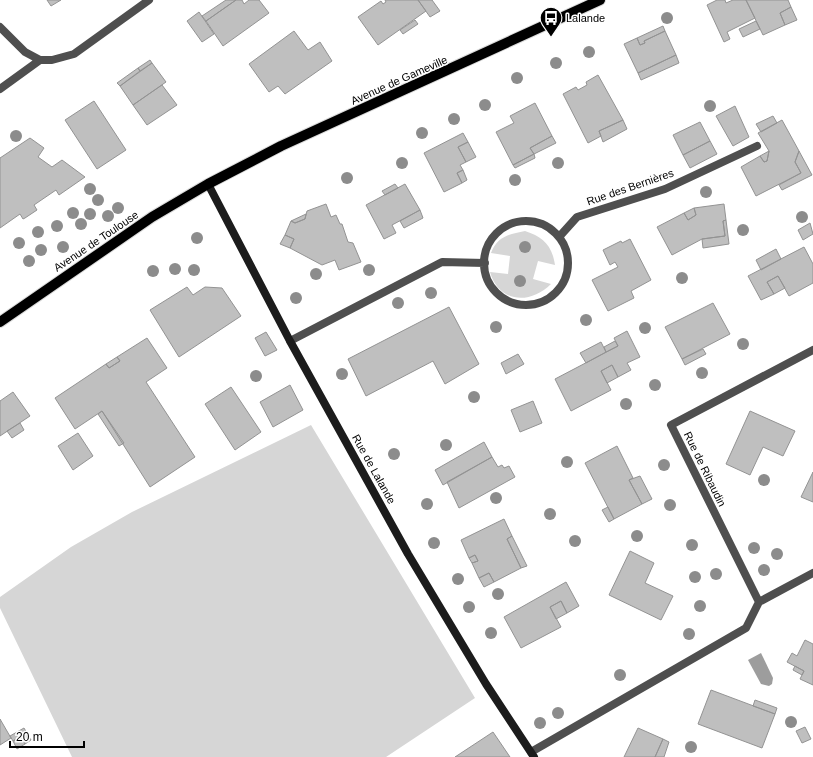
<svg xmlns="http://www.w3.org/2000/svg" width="813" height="757" font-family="Arial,sans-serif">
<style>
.green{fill:#d6d6d6}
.water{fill:#9d9d9d}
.building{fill:#bfbfbf;stroke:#939393}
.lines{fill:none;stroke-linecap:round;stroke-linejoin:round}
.primary-casing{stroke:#dbdbdb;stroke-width:12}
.street{stroke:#4f4f4f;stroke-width:8}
.secondary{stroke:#1c1c1c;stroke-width:8}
.primary{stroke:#000;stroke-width:10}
.tree{fill:#8c8c8c}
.labels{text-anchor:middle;stroke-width:3;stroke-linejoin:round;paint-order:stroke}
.poi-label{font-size:11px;fill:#000;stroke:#fff;text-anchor:start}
.street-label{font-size:11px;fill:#000;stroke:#fff}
</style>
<rect width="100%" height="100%" fill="#fff"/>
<path class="green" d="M525 231C543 237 552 245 555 265L538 261 533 279 551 284C530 305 499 303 490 272L508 274 510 256 491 253C497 237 509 234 525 231Z
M311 425 475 698 386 757H72L0 608V597L71 547 132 512Z"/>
<path class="water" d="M761 653 773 678 772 684 769 686 761 684 748 660Z"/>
<path class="building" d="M47 0H61L51 6Z
M226 0H236L206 21 202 16Z
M236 0H242L244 4 249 0H259L269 13 223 46 206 21Z
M385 0H418L426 11 378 45 358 17 381 1 383 4 386 2Z
M418 0H432L440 11 430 17Z
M717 0H725L726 3 733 0H746L755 18 727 32 730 39 724 42 707 5Z
M746 0H788L791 7 780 13 785 25 763 35Z
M791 7 797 20 785 25 780 13Z
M199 12 214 34 202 42 187 21Z
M415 20 418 24 403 34 400 30Z
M756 21 760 29 743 37 739 29Z
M663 26 665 31 644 41 645 43 640 45 637 38Z
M294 31 308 50 320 42 332 61 285 94 278 86 269 92 249 64Z
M665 31 676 55 638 73 624 44 637 38 640 45 645 43 644 41Z
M676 55 679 63 641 80 638 73Z
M150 60 152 63 140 71 138 68Z
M152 63 166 82 133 105 120 86Z
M138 68 140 71 120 86 117 83Z
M598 75 623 120 599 131 601 136 588 143 563 94 576 87 578 90 587 85 586 82Z
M162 85 177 105 147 125 133 105Z
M94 101 126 150 97 169 65 120Z
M535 103 552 136 530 148 534 154 513 165 496 132 514 123 510 116Z
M735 106 749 137 733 146 716 116Z
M773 116 777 123 761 132 756 124Z
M623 120 627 129 603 142 599 131Z
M782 120 799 151 795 162 801 173 756 196 741 167 760 156 764 162 767 161 769 151 758 133Z
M700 122 710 141 683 155 673 135Z
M463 133 468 142 458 147 466 162 460 165 463 170 457 173 462 183 444 192 424 153Z
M552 136 556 143 534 154 530 148Z
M30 138 44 148 38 157 52 167 62 160 85 177 59 195 56 190 34 205 37 210 25 218 23 219 20 214 0 228V158Z
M710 141 717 154 690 168 683 155Z
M468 142 476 157 466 162 458 147Z
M769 151 767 161 764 162 760 156Z
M799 151 812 175 782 190 779 185 801 173 795 162Z
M534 154 535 158 515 168 513 165Z
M463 170 467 180 462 183 457 173Z
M395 184 398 188 385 195 382 191Z
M405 184 420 210 392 225 396 233 384 239 366 205Z
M326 204 331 217 336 215 340 224H342L348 242 353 243 361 262 339 270 335 260 322 265 290 248 294 239 285 235 291 221 295 223 305 219 307 211Z
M724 204 726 220 723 221 725 236 702 239 672 255 657 227 684 213 688 220 696 215 694 208Z
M694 208 696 215 688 220 684 213Z
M420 210 423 218 404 228 400 221Z
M306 214 305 219 295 223 291 221Z
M726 220 729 244 703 248 702 239 725 236 723 221Z
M810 223 813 234 803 240 798 230Z
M285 235 294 239 290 248 280 244Z
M630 239 651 280 631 291 634 298 608 311 592 280 618 267 615 262 610 265 603 250 621 241 622 243Z
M804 247 813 264V283L789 296 778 276 767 282 774 294 761 300 748 276Z
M776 249 781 259 761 270 756 260Z
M778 276 785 288 774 294 767 282Z
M187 287 193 295 205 287 222 288 241 316 179 357 150 310Z
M713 303 730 334 682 359 665 327Z
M449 307 479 364 445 384 433 361 366 396 348 359Z
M627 331 640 357 627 363 631 370 618 377 612 365 601 371 611 390 571 411 555 379 618 346 614 338Z
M266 332 277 350 265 356 255 338Z
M147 338 167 368 146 382 195 457 150 487 102 411 75 429 55 398 106 364 109 368 120 361 117 357Z
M615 341 618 346 606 352 604 347Z
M601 342 606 352 586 363 580 353Z
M703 349 706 354 685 365 682 359Z
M518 354 524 364 506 374 501 363Z
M117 357 120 361 109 368 106 364Z
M612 365 618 377 607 383 601 371Z
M290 385 303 410 273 427 260 402Z
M231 387 261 432 235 450 205 404Z
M13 392 30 416 0 436V401Z
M533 401 542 423 520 432 511 410Z
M102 411 124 443 119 446 98 414Z
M750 411 795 431 783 456 763 447 750 475 726 464Z
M20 423 24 430 12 438 7 431Z
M78 433 93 456 73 470 58 446Z
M484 442 492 457 443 485 435 470Z
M617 446 633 478 629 480 642 504 614 519 585 463Z
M492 457 498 467 502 465 504 468 509 466 515 477 459 508 447 482Z
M813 472V502L801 497Z
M640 476 652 499 642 504 629 480Z
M608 507 614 519 609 522 602 510Z
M504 519 512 536 507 539 521 568 494 582 489 573 479 578 472 563 478 561 475 555 469 558 461 540Z
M512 536 527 566 521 568 507 539Z
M630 551 654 563 645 583 673 596 661 620 609 595Z
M475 555 478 561 472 563 469 558Z
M489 573 494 582 484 587 479 578Z
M566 582 579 606 567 613 561 601 550 607 561 627 521 648 504 617Z
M561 601 567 613 556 619 550 607Z
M805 640 813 644V685L800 679 804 671 787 662 792 653 797 656Z
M795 666 804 671 802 675 793 670Z
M711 690 775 714 762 748 698 724Z
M755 700 777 708 775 714 753 706Z
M0 719 11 738 0 745Z
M805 727 811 739 802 743 796 731Z
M24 728 31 740 25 744 21 736 13 741 10 736Z
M638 728 663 739 655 757H624Z
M493 732 510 757H455Z
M21 736 25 744 17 749 13 741Z
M663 739 669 742 664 757H655Z"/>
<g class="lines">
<g class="primary-casing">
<path id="primary" d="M0 322 152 217 208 184 281 146 600 0"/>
</g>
<path class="street" d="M0 27 25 52 40 60
M0 89 40 60H52L74 54 149 0
M484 263a42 42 0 1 1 84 0a42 42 0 1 1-84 0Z
M559 237 577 217 665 189 757 146
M290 341 442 262 485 263
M759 602 671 425 813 350
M531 752 746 628 759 602 813 573"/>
<path class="secondary" d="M208 184 290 341 408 554 486 684 534 757"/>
<use href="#primary" class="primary"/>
</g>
<g class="tree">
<circle cx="667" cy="18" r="6"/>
<circle cx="589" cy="52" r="6"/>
<circle cx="556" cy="63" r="6"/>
<circle cx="517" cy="78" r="6"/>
<circle cx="485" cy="105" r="6"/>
<circle cx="710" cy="106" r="6"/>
<circle cx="454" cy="119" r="6"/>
<circle cx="422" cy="133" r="6"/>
<circle cx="16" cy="136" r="6"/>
<circle cx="402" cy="163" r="6"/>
<circle cx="558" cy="163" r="6"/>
<circle cx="347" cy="178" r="6"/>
<circle cx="515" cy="180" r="6"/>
<circle cx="90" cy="189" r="6"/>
<circle cx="706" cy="192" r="6"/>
<circle cx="98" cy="200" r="6"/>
<circle cx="118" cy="208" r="6"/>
<circle cx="73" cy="213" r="6"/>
<circle cx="90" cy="214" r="6"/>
<circle cx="108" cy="216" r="6"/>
<circle cx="802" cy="217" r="6"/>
<circle cx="81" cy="224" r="6"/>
<circle cx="57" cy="226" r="6"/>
<circle cx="743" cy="230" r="6"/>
<circle cx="38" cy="232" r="6"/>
<circle cx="197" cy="238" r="6"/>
<circle cx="19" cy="243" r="6"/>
<circle cx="63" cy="247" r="6"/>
<circle cx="525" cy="247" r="6"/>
<circle cx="41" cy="250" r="6"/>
<circle cx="29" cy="261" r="6"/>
<circle cx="175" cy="269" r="6"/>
<circle cx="194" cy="270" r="6"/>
<circle cx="369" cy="270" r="6"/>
<circle cx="153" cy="271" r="6"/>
<circle cx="316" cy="274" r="6"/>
<circle cx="682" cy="278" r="6"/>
<circle cx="520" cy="281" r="6"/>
<circle cx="431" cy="293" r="6"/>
<circle cx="296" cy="298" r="6"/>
<circle cx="398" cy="303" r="6"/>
<circle cx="586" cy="320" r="6"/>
<circle cx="496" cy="327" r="6"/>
<circle cx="645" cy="328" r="6"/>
<circle cx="743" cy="344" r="6"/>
<circle cx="702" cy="373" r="6"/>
<circle cx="342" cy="374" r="6"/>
<circle cx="256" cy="376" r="6"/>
<circle cx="655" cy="385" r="6"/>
<circle cx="474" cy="397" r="6"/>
<circle cx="626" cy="404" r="6"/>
<circle cx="446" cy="445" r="6"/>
<circle cx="394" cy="454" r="6"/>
<circle cx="567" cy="462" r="6"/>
<circle cx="664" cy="465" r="6"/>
<circle cx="764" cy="480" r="6"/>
<circle cx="496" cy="498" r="6"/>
<circle cx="427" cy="504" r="6"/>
<circle cx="670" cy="505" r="6"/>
<circle cx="550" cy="514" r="6"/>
<circle cx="637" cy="536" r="6"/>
<circle cx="575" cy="541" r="6"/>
<circle cx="434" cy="543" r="6"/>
<circle cx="692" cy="545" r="6"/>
<circle cx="754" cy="548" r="6"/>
<circle cx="777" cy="554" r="6"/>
<circle cx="764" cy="570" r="6"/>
<circle cx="716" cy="574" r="6"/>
<circle cx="695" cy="577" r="6"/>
<circle cx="458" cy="579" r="6"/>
<circle cx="498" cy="594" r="6"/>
<circle cx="700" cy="606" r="6"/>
<circle cx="469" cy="607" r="6"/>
<circle cx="491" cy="633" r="6"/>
<circle cx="689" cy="634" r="6"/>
<circle cx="620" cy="675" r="6"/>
<circle cx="558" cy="713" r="6"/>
<circle cx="791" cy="722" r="6"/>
<circle cx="540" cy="723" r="6"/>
<circle cx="691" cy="747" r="6"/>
</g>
<defs>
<g id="bus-pin" transform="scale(1.15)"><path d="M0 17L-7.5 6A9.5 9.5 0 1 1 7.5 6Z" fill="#000" stroke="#fff"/><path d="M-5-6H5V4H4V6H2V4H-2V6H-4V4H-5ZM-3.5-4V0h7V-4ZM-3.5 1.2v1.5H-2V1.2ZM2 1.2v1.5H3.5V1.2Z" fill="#fff"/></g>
</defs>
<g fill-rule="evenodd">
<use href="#bus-pin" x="551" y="18"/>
</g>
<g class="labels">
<g class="poi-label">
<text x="566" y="22">Lalande</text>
</g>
<g class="street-label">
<text transform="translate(399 80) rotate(-24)" y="4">Avenue de Gameville</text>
<text transform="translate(630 187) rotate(-19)" y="4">Rue des Bernières</text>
<text transform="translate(96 241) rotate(-34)" y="4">Avenue de Toulouse</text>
<text transform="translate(374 469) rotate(61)" y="4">Rue de Lalande</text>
<text transform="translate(705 469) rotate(64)" y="4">Rue de Ribaudin</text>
</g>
</g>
<path d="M10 741v6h74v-6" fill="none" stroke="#000000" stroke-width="2"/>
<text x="16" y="741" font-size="12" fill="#000000" stroke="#ffffff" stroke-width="3" paint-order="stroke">20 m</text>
</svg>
